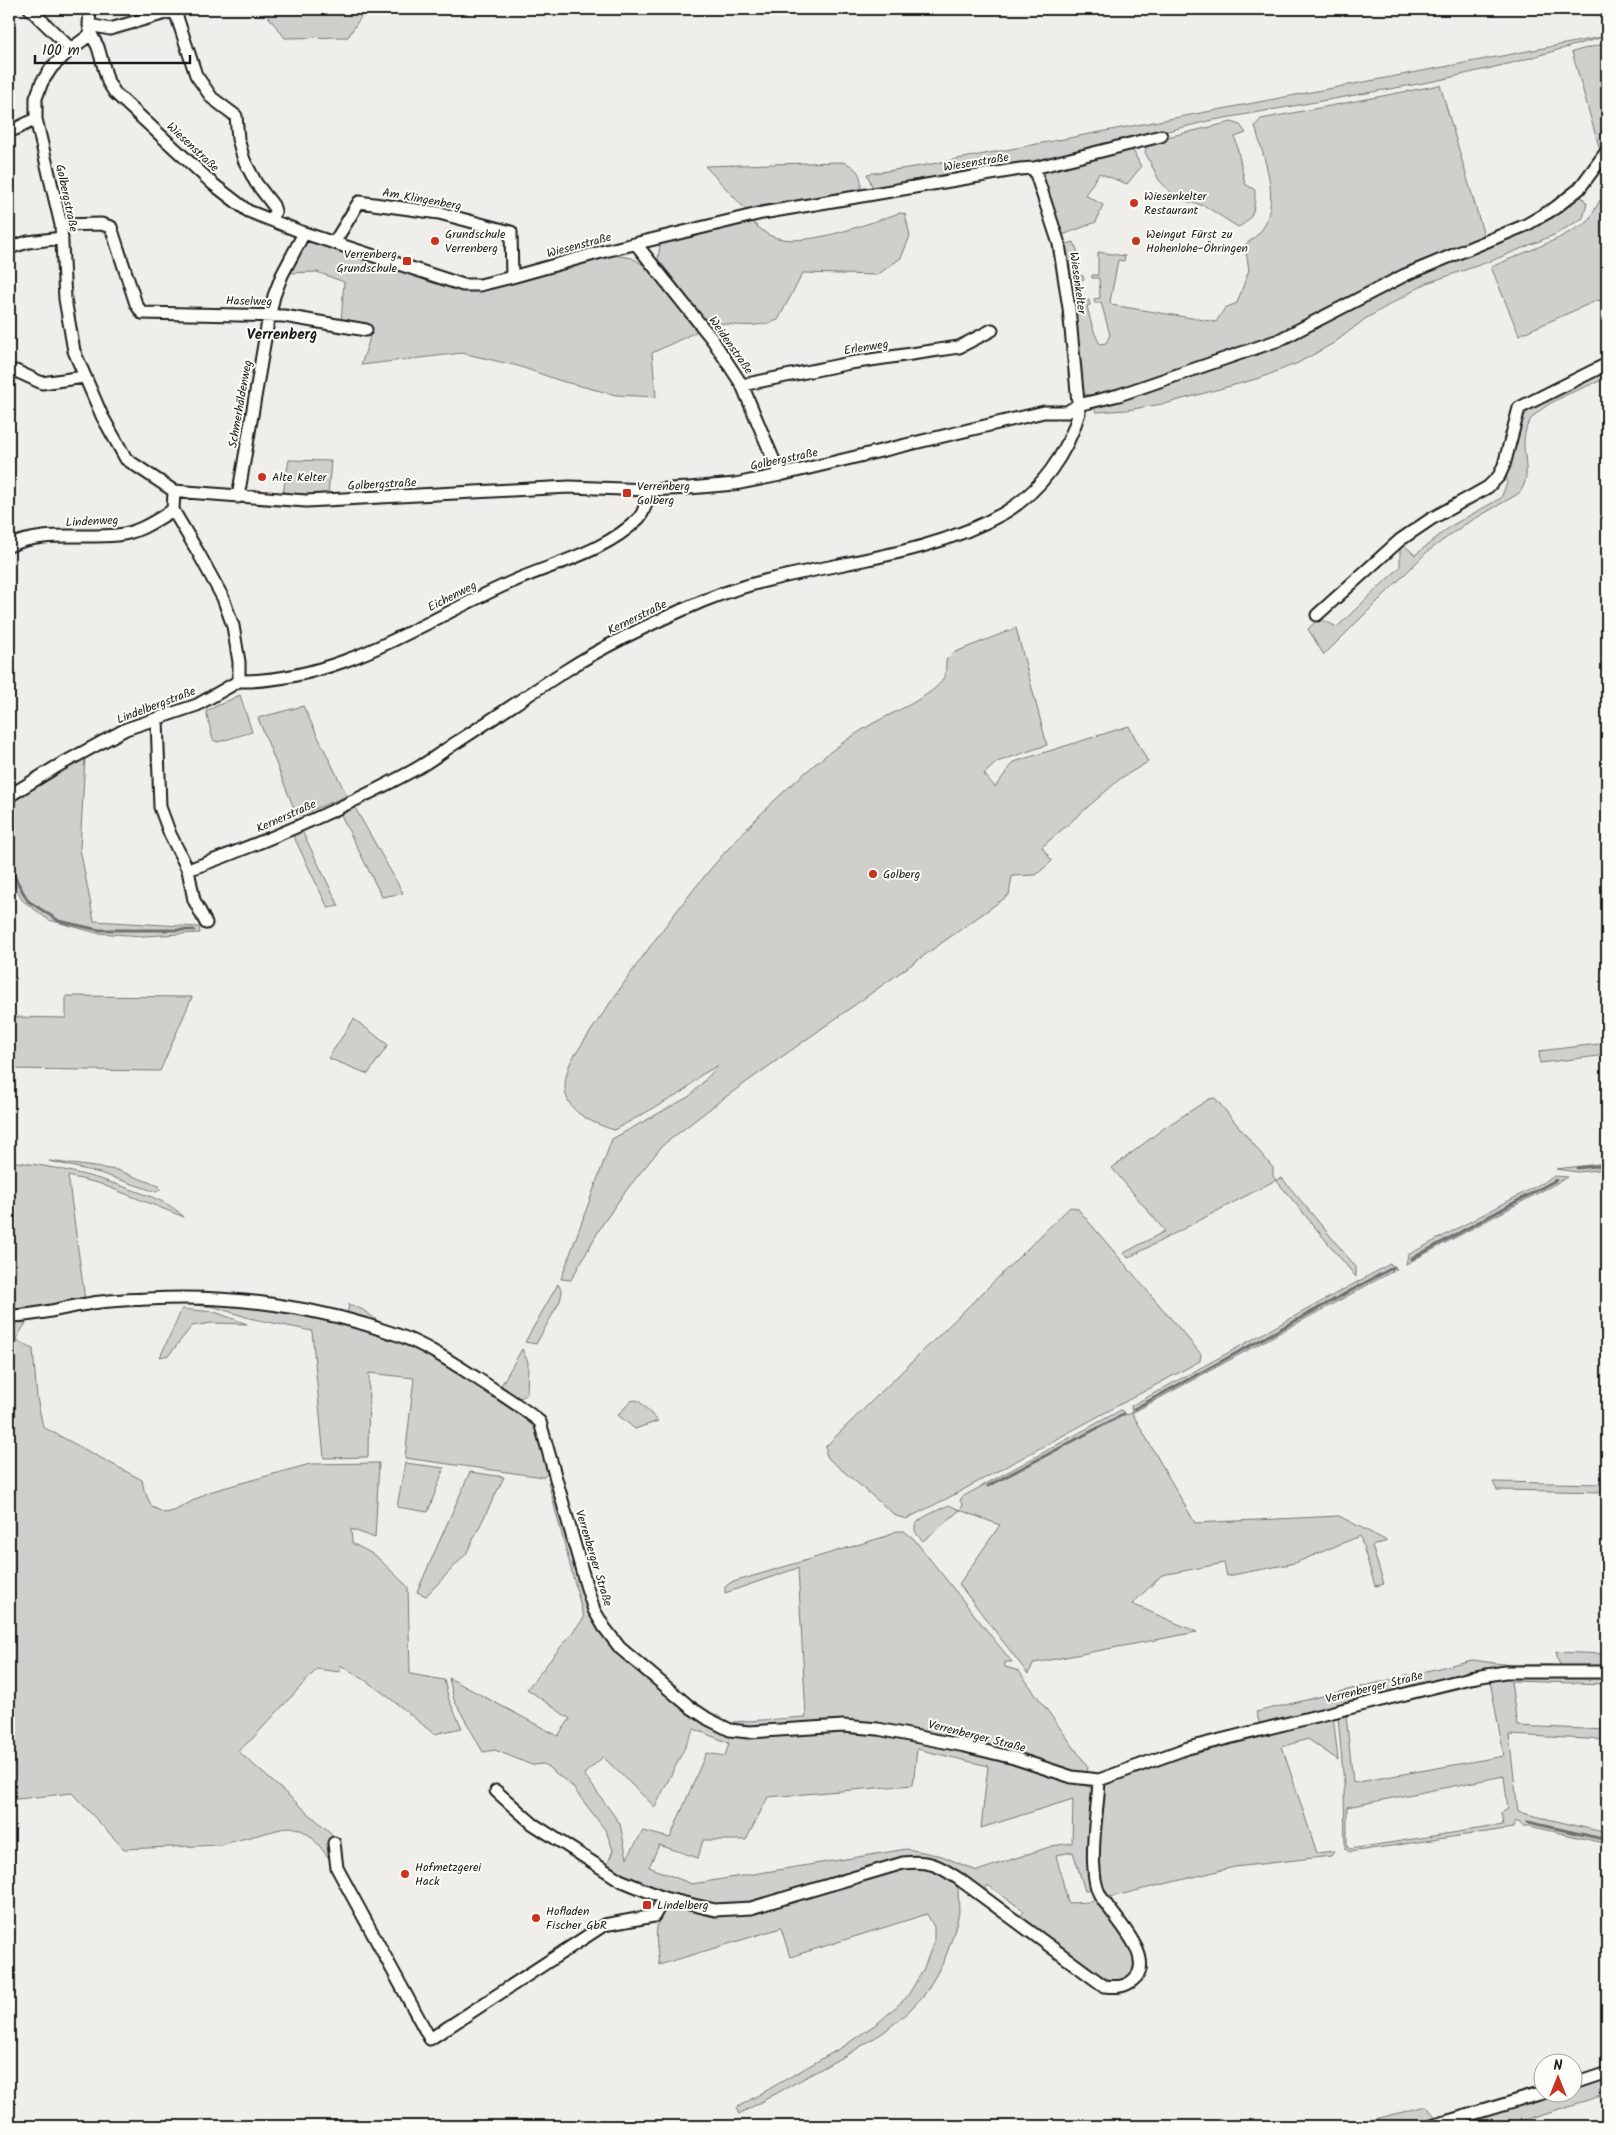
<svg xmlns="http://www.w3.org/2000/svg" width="1616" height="2135" font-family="Kalam,sans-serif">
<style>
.green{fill:#d0cfcc;stroke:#767674;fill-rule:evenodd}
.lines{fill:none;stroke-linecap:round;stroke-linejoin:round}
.stream{stroke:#706f6d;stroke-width:3}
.minor-casing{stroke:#1c1c1c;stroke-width:15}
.minor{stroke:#fdfcf7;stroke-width:11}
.poi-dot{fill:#c8321e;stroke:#fdfcf7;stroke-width:2}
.labels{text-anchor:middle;stroke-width:4;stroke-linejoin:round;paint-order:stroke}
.street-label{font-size:12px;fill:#1c1c1c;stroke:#fdfcf7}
.poi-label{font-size:12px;fill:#1c1c1c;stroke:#fdfcf7;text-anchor:start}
.quarter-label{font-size:15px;font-weight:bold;fill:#1c1c1c;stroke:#fdfcf7}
</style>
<rect width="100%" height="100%" fill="#f0eeea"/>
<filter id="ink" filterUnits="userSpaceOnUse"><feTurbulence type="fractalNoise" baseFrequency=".02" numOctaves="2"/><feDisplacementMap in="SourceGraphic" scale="10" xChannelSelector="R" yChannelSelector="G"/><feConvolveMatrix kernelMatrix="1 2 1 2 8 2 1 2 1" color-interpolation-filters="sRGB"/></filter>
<g filter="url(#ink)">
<path class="green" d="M264 9H366L348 37 285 38 263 10Z
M1607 36 1512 63 1435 81 1208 121 1039 163 882 189 873 188 867 174 921 166Z
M1607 43V142L1601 154 1572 52Z
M1440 85 1485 239 1266 339 1118 390 1091 396 1083 393 1080 389 1064 245 1074 242 1078 253 1072 254 1075 275 1083 276 1084 279 1076 282 1080 302 1089 300 1090 305 1087 306C1090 319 1093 332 1100 344L1106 343 1110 335 1101 302 1095 303 1094 299 1100 298 1099 278H1092V275H1098V252L1125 256 1124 261 1118 260 1110 302 1112 305 1216 322 1225 308 1237 303 1249 270 1245 245C1251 240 1261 233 1264 226 1280 194 1263 157 1255 126L1261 119Z
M1232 122 1240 125 1246 133 1235 137 1245 184 1255 190C1255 207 1254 220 1238 227L1205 206 1177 199 1159 180 1145 152 1148 142 1154 140Z
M1124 147 1134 152 1141 167 1127 184 1099 173 1085 195 1103 205 1096 222 1060 236 1041 172Z
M842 162C857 166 864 177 860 192L749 213 705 166Z
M1578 196 1583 198 1587 204 1583 218 1554 235 1491 261 1427 283 1365 319 1334 343 1298 363 1260 378 1168 403 1127 410 1096 412 1093 406 1282 344 1407 280 1553 218Z
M1600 200 1607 202V304L1598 300 1519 335 1491 267 1557 239 1588 222Z
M900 213 905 214 910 236 901 258 877 275 803 273 778 320C755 329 730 325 706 321L658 259 660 244 668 240 751 221C756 225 763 232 769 235 801 251 867 223 900 213Z
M312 240 463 291 487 288 612 255 632 258 645 266 698 331 652 353 656 397 616 395 561 381 518 366 462 353 361 365 369 341 370 326 341 322 344 282 317 272 288 273 303 243Z
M1607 368V378C1586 387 1538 403 1528 424 1524 432 1523 445 1525 454 1526 470 1529 482 1518 494L1464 525 1427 552 1324 655 1308 629 1319 618 1337 627 1400 567V549L1404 545 1415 555 1451 526 1501 498 1507 483 1506 468 1520 423 1530 408Z
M289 460 331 461 328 495 283 493Z
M1016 628 1047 745 997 762 984 774 995 787 1014 762 1129 726 1148 762 1121 778 1042 847 1052 861 1036 875 1012 876 1009 895 720 1101 663 1145 624 1193 602 1225 571 1280 561 1279 612 1139 690 1096 719 1065 701 1075 683 1092 614 1130C575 1117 553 1102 572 1059 641 957 712 852 806 772 825 755 845 740 867 727 886 715 928 699 941 682 946 676 946 668 946 660L953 653Z
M240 695 252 732 218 742 213 740 206 711Z
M303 706 347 796 297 816 258 718Z
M85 757 80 849 94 921 199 927 200 933 143 936 97 933 49 920 22 900 9 872V800Z
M354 806 403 893 382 897 340 813Z
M302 831 339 906 328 908 293 835Z
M66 996 192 997 160 1071 9 1069V1017L66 1018Z
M354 1019 388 1045 368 1074 328 1058Z
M1607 1043V1055L1540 1063 1539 1051Z
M1215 1098 1273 1168V1176L1276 1180 1282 1178 1356 1267V1277L1276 1180 1128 1258 1124 1253 1165 1231 1112 1168 1164 1128 1209 1099Z
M9 1161C52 1166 92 1175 133 1190 152 1197 169 1202 184 1217L98 1183 68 1176 85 1300 48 1309 9 1311Z
M49 1161 117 1170 159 1186 160 1190 156 1192 100 1173Z
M1607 1163V1169L1578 1172 1556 1169Z
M1555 1176 1568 1177 1406 1264 1408 1255Z
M1070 1207 1077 1208 1201 1354 1200 1361 948 1498 906 1519 896 1516 829 1459 826 1454V1446Z
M1390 1264 1397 1269 1132 1413 1195 1523 1339 1516 1387 1541 1372 1546 1384 1584 1375 1586 1360 1536 1295 1563 1227 1576 1224 1563 1162 1575 1132 1604 1197 1632 1034 1663 1028 1674 959 1584 1000 1525 960 1510 923 1541C920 1538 914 1533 915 1527 915 1519 941 1509 949 1505L960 1510 963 1505 960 1501 962 1497 1121 1410 1127 1415 1132 1413 1131 1406Z
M558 1284 562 1292 560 1301 536 1344 525 1342Z
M183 1301 225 1303 310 1315 399 1340 451 1368 535 1422 550 1470 544 1477 536 1476 405 1458 414 1378 369 1373 368 1457 324 1458 312 1331 249 1318 215 1307 183 1304Z
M349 1304 363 1310 385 1326 347 1315Z
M182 1309 215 1312 247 1324 212 1323 192 1326 169 1355 160 1357Z
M9 1322 26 1323 15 1340 33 1349 37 1398 43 1427 142 1480 144 1490 152 1507 165 1513 174 1511 209 1492 310 1464 379 1463 375 1538 351 1529 352 1543 376 1556 408 1587 410 1674 444 1680 449 1700 462 1728 434 1734C403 1709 375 1684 340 1665V1672L317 1669 252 1739 238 1751 332 1834 329 1849 331 1861C319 1846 309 1828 288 1827L220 1845 124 1849 72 1793 9 1800Z
M522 1349 528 1362 527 1394C517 1403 510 1395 499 1389Z
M635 1400 639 1401 658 1421 635 1429 618 1415 631 1401Z
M405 1463 444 1468 428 1512 397 1507Z
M470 1472 504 1477 466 1554 426 1596 417 1592Z
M548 1482 555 1484 599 1629 729 1734 857 1730 961 1748 1074 1780 1091 1788 1094 1794 1095 1890 1085 1891 1073 1852 1056 1855 1068 1903 1090 1902 1098 1899C1102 1906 1106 1914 1110 1920 1125 1938 1144 1955 1129 1979L1113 1983 1104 1980 1019 1919 1024 1911 988 1885 982 1892 930 1859C887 1870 843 1881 800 1892 780 1897 753 1907 733 1907 690 1907 642 1891 607 1866L613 1850 606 1831 571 1785 544 1764 532 1765 495 1750 483 1752 454 1700 449 1678 558 1736 570 1719 527 1689 584 1618ZM694 1729 729 1743 725 1756 706 1753 670 1838 643 1831 627 1858 620 1824 584 1774 603 1757 655 1807ZM917 1749 988 1766 981 1828 1073 1799 1072 1843 1052 1846 977 1871 942 1856 907 1849 692 1884 649 1867 659 1845 698 1858 703 1840H746L768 1797 913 1785Z
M1493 1482 1607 1484V1492L1497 1490Z
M896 1531H904L913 1538 1012 1662H1005V1667L1019 1671 1088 1767 1087 1775 926 1734 737 1727 733 1722 806 1717 798 1568 725 1593V1587L730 1583 887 1536Z
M1556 1652 1607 1654V1668L1564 1667 1559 1663Z
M1472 1660 1511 1665H1552L1550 1668 1260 1725 1256 1712Z
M1508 1676H1607V1684L1511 1681 1517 1726 1607 1730V1740L1509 1735 1518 1812 1607 1833V1844L1530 1826H1522L1519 1822H1515L1513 1828 1350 1852 1345 1849 1344 1784 1338 1717 1340 1713 1472 1680ZM1490 1681 1504 1756 1353 1783 1346 1715ZM1504 1776 1508 1809 1501 1813 1503 1825 1350 1849 1347 1846V1807Z
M1333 1715 1338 1760 1308 1739 1282 1747 1317 1853 1334 1851 1331 1856 1235 1867 1106 1898 1096 1866 1104 1784 1112 1778 1189 1752Z
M904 1866H930L953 1881 958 1889 959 1913 953 1936 944 1961 925 1994 907 2013 884 2032 850 2053 739 2114 736 2108 844 2046 879 2022 907 1997 923 1970 934 1942V1927L927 1914 790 1957 781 1928 659 1965C657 1946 650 1913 673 1904L715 1912Z
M1607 2073V2094L1505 2126H1348L1426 2106 1441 2123 1546 2093 1574 2092V2084Z"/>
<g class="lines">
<path class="stream" d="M9 867 28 901 59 921 99 930H194
M1577 1168 1607 1165
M1411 1259 1556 1180
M1134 1409 1394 1267
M988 1486 1124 1414
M1528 1822 1607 1840"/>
<g class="minor-casing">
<path id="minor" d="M30 9 71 49
M90 9 89 25 91 34 98 47 108 82 115 93 213 184 248 211 304 233 463 285H480L512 277 605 251 762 213 1020 169 1034 168 1161 136
M175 11 196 75 212 98 236 116 238 139 244 160 256 183 273 205 275 211 273 221
M89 25 110 29 180 9
M91 34 71 49 52 67 42 82 36 98V119L61 225 65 299 74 351 102 416 116 441 126 459 174 491 306 501 570 487 648 490 689 488 735 484 780 475 1044 412H1067L1078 405 1119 395 1279 340 1405 275 1526 225 1555 208 1579 189 1607 151
M9 132 36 119
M61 225 101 224 111 227 136 304 142 313 284 316 366 330
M334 243 359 202 439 213 511 232 512 277
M636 244 712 339 742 385 780 475
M9 248 28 242 62 238
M16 371 42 383 84 377
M742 385 850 363 959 347 992 330
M174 491 173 510 199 554 223 598 233 626 239 662V681
M238 497 267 327 274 296 282 275 304 233
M9 546C43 530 80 539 117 535 138 533 155 521 173 510
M1317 615 1400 540 1431 519 1488 487 1499 476 1504 465 1519 408 1607 364
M239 681C338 682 420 623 507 584 550 564 605 553 639 518 645 512 647 498 650 490
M157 719 160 807 170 834 188 870C265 842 342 809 414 770 429 762 443 751 457 742 493 719 529 694 565 671 608 643 656 621 703 601 800 561 911 566 1004 513 1041 491 1067 454 1079 413L1069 308 1059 244 1034 168
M9 796 56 767 126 729 197 705 239 681
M188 870 194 900 206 923
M9 1316C36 1316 61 1308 87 1304 107 1300 128 1300 148 1299 231 1294 320 1307 398 1335 426 1345 453 1363 478 1379 499 1393 521 1406 540 1422L586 1585 594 1610 604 1627 620 1648 690 1707 708 1719 730 1730 749 1732 843 1726 878 1729 965 1746 1014 1758 1072 1777 1099 1780 1188 1748 1470 1678 1505 1672H1607
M496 1791 533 1824 620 1880 664 1898 715 1910 751 1908 903 1863C929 1860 938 1865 959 1879L1104 1986C1114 1987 1124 1988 1133 1980 1159 1959 1110 1914 1100 1895 1096 1888 1094 1876 1094 1869 1091 1842 1098 1808 1099 1780
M334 1843 337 1868 430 2039 604 1925 654 1916 664 1898
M1574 2084 1607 2073
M1432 2126 1546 2092"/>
</g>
<use href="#minor" class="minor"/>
</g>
</g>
<g class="poi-dot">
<circle cx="1134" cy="203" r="5"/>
<circle cx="435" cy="241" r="5"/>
<circle cx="1136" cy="241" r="5"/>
<rect x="402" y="256" width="10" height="10" rx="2.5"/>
<circle cx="262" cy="477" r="5"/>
<rect x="622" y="488" width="10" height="10" rx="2.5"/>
<circle cx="873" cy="874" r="5"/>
<circle cx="405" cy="1874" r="5"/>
<rect x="642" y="1900" width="10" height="10" rx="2.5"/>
<circle cx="536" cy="1918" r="5"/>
</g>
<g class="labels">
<g class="street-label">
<text transform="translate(193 147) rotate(43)" y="4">Wiesenstraße</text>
<text transform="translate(976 162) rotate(-9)" y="4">Wiesenstraße</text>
<text transform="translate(67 198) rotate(78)" y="4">Golbergstraße</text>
<text transform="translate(422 199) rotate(10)" y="4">Am Klingenberg</text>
<text transform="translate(579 245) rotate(-15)" y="4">Wiesenstraße</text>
<text transform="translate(1078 283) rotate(82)" y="4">Wiesenkelter</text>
<text transform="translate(249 301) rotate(1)" y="4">Haselweg</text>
<text transform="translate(731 345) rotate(55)" y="4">Weidenstraße</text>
<text transform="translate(866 347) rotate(-9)" y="4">Erlenweg</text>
<text transform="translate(240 404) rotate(-80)" y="4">Schmerhäldenweg</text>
<text transform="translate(784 459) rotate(-12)" y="4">Golbergstraße</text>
<text transform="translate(382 484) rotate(-3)" y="4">Golbergstraße</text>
<text transform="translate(92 521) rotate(-3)" y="4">Lindenweg</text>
<text transform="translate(452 596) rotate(-27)" y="4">Eichenweg</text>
<text transform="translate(637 617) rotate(-26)" y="4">Kernerstraße</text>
<text transform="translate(156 705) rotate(-21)" y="4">Lindelbergstraße</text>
<text transform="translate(286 816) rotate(-24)" y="4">Kernerstraße</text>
<text transform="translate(594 1558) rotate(73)" y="4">Verrenberger Straße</text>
<text transform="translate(1374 1687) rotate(-14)" y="4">Verrenberger Straße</text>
<text transform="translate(977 1736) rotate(14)" y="4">Verrenberger Straße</text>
</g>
<g class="poi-label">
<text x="1144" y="200">Wiesenkelter<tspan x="1144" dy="14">Restaurant</tspan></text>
<text x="445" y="238">Grundschule<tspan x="445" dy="14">Verrenberg</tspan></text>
<text x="1146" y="238">Weingut Fürst zu<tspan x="1146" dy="14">Hohenlohe-Öhringen</tspan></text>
<text x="397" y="258" text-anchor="end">Verrenberg<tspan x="397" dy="14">Grundschule</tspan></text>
<text x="272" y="481">Alte Kelter</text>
<text x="637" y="490">Verrenberg<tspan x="637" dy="14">Golberg</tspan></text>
<text x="883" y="878">Golberg</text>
<text x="415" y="1871">Hofmetzgerei<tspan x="415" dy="14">Hack</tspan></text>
<text x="657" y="1909">Lindelberg</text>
<text x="546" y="1915">Hofladen<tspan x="546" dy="14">Fischer GbR</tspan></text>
</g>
<g class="quarter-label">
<text x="282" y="339">Verrenberg</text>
</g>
</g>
<rect width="1616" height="2135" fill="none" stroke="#fdfcf7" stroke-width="30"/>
<rect x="15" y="15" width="1586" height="2105" fill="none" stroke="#1c1c1c" stroke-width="2" filter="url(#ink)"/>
<g transform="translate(1558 2078)"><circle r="24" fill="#fdfcf7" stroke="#a3a29f"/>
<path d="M0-4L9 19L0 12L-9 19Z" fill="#c8321e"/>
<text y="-8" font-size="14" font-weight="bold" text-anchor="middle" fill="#1c1c1c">N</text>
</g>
<path d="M35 55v8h155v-8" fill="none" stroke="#1c1c1c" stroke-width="2.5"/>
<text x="42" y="55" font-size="15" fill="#1c1c1c" stroke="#fdfcf7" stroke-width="4" paint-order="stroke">100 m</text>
</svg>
